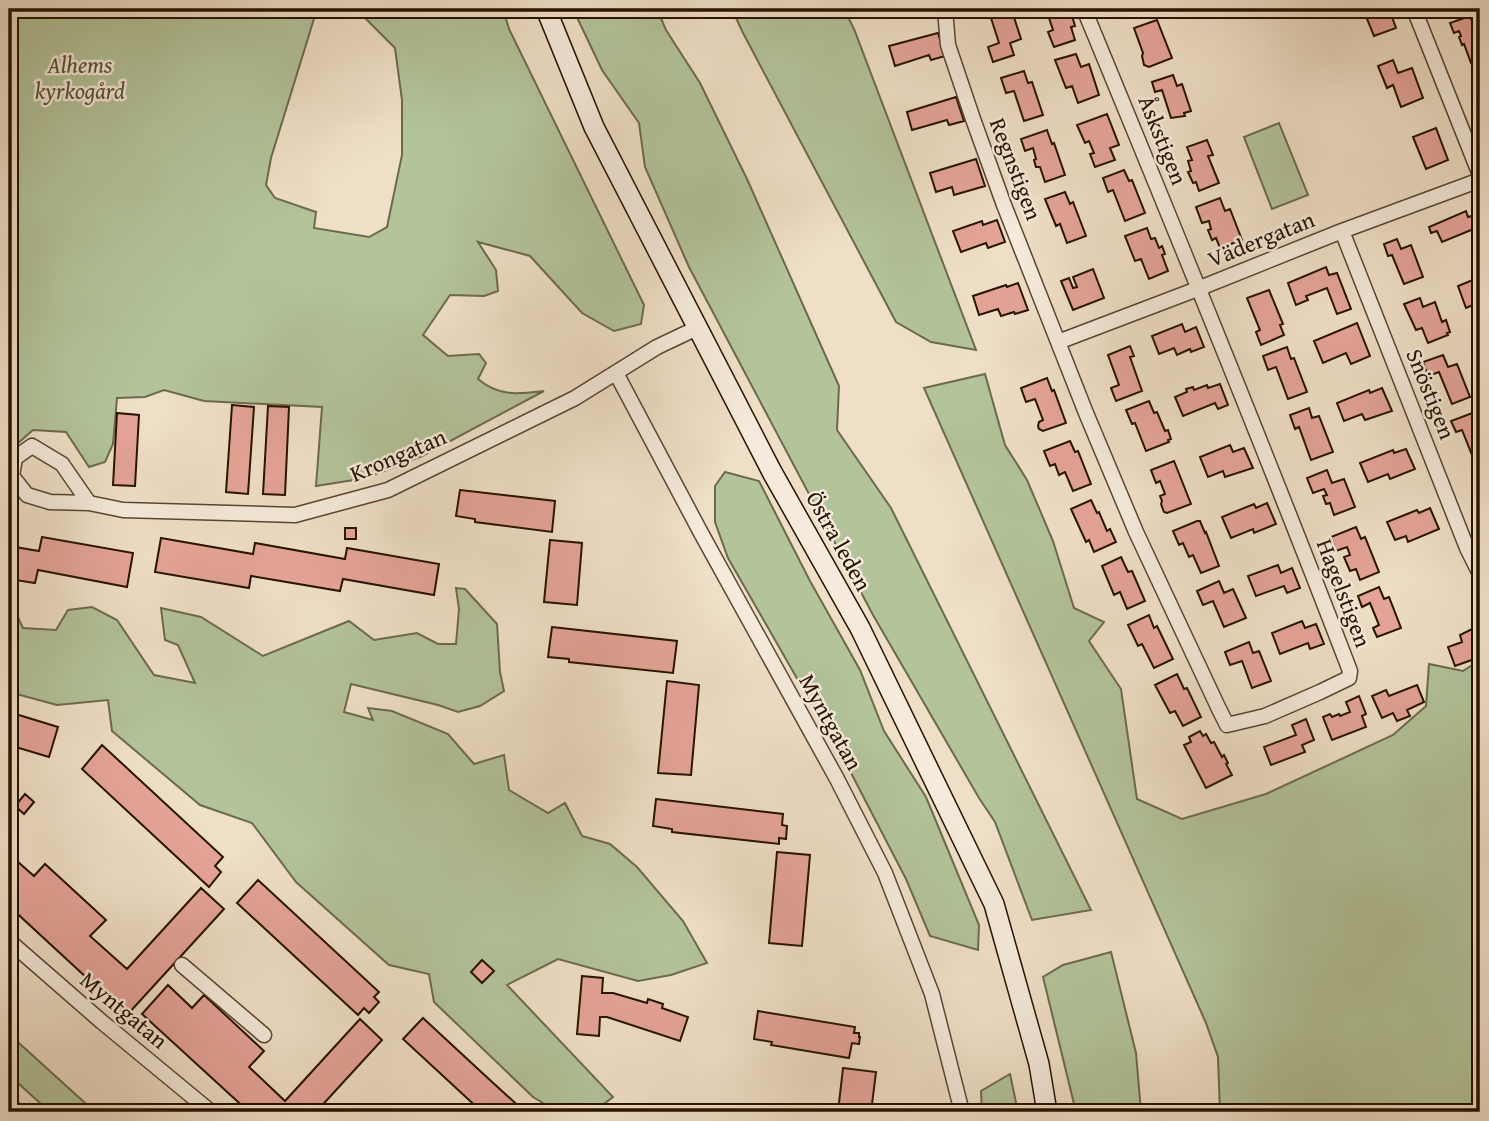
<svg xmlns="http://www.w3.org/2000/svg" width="1489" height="1121" font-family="'Gentium Book Plus',serif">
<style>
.green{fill:#b3c39a;stroke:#6c6a4d;stroke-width:2}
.building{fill:#e5a498;stroke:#261200;stroke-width:2}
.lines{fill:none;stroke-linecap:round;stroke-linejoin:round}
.street-casing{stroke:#584532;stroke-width:17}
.secondary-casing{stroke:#261200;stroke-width:22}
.street{stroke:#f5eadb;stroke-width:14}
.secondary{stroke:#f5eadb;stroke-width:19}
.labels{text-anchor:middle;stroke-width:5;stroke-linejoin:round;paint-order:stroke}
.park-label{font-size:23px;font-style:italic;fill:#575036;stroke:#f5eadb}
.street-label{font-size:23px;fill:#261200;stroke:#f5eadb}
</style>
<rect width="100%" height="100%" fill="#efdfc7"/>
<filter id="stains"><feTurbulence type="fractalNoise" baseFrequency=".00286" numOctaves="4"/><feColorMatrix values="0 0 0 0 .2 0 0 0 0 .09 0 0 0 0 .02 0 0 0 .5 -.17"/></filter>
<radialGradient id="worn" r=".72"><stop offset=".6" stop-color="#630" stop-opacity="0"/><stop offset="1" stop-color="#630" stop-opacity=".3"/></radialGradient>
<path class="green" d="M9 9H317L271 158 266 185 275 198 316 212 314 228 369 237 387 227 402 155V100L395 48 356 9H503L509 29 644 305 641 324 614 331 582 313 530 256 478 242 496 270 498 291 484 296 450 295 423 335 448 356 479 354 486 363 478 379C499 397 519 394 544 391L422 456 366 478 316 486 322 407 204 401 164 390 145 397 117 398 113 444 105 462 89 467 66 432 33 430 9 451Z
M573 9H657L666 30 700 83 747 179 839 386 837 430 891 508 1091 910 1032 920 995 822 979 798 873 615 689 267 645 167 639 123 602 70Z
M732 9H844L854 29 976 350 931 342 896 322 742 31Z
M1279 123 1308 195 1272 209 1244 137Z
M985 374 1005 445 1027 480 1053 541 1074 608 1104 622 1089 641 1121 689 1137 799 1182 819 1266 794 1393 735 1426 706 1429 664 1463 671 1480 660V1112H1220L1218 1057 1206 1023 924 388Z
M725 472 759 481 810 581 860 670 884 731 926 797 979 925 978 950 930 936 906 879 850 771 728 558 715 522V486Z
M456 588 465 589 497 624 500 672 504 691 480 706 458 712 438 705 351 684 344 712 373 720 368 708 392 711 448 734 474 764 504 755 509 790 548 813 565 803 582 836 610 844 637 867 683 921 707 963 671 975 638 981 558 959 507 985 613 1097 593 1112H558L533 1097 434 1002 429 974 389 965 296 882 252 823 200 805 112 731 108 700 57 705 9 692V609L15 611 23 628 56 630 68 610 92 607 117 620 154 675 195 683 178 645 165 640 161 608 201 617 263 656 349 621 374 640 417 633 438 644H456L459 609Z
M1111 952 1136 1053 1141 1112H1076L1043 977 1063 965Z
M9 1034 95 1112H50L9 1075Z
M1010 1074 1018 1112H982L981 1091Z"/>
<path class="building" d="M1046 9H1070L1075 26 1071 27 1075 40 1054 47 1048 32 1053 30Z
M1123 9H1152L1126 18Z
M1363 9H1389L1396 28 1374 36Z
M1012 11 1021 39 1010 43 1014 55 993 62 988 47 999 43 991 18Z
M1470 16 1473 24 1477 22 1480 30V60L1471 63 1464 44 1462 45 1459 37 1461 36 1459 31 1454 33 1450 23Z
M1157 20 1172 58 1149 67 1144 65 1142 56 1143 53 1134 28Z
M938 33 945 56 931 60 929 55 895 66 889 46Z
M1076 54 1081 67 1089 64 1099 95 1078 103 1072 86 1066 88 1055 60Z
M1393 60 1398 73 1412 68 1423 98 1401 107 1393 85 1387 88 1378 66Z
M1024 71 1028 83 1032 82 1043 115 1024 121 1014 91 1006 93 1001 78Z
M1173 75 1177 86 1182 84 1191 111 1184 113 1185 116 1171 118 1162 90 1155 92 1152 82Z
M956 97 964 121 949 125 947 120 912 130 907 112Z
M1107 114 1119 145 1110 148 1115 160 1095 167 1090 154 1094 153 1089 141 1085 143 1077 125Z
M1436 128 1448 160 1426 169 1413 137Z
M1047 130 1052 144 1054 143 1065 175 1045 182 1040 167H1036L1034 160 1036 159 1033 148 1025 151 1021 139Z
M1207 140 1213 155 1208 156 1219 183 1199 191 1196 182 1193 183 1188 172 1191 171 1188 161 1192 160 1187 147Z
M976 159 985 186 954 195 952 187 936 192 930 173Z
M1124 170 1129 181 1132 180 1145 213 1125 221 1113 190 1108 192 1103 178Z
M1065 192 1070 204 1073 202 1086 236 1067 243 1060 224 1056 226 1045 199Z
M1220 198 1225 211 1230 209 1242 240 1220 248 1216 238 1212 240 1208 230 1211 229 1209 221 1202 223 1196 207Z
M1466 211 1468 217 1476 215 1480 230 1473 233 1471 230 1442 242 1437 231 1431 233 1429 227Z
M997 220 1005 242 988 248 986 243 961 252 953 231 982 221 983 225Z
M1147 228 1151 239 1155 238 1159 248 1162 246 1165 254 1162 255 1168 271 1149 279 1141 259 1135 261 1125 236Z
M1397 239 1401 249 1411 245 1423 277 1404 284 1392 255 1388 256 1384 244Z
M1326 267 1329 275 1337 273 1351 309 1337 314 1327 288 1306 296 1308 300 1296 305 1288 283Z
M1093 269 1104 298 1073 310 1061 281 1069 278 1073 288 1077 287 1073 277Z
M1480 277V302L1466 308 1458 286Z
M1018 283 1028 310 1015 314 1014 312 1001 316 998 309 979 315 973 296 1006 285 1007 287Z
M1269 290 1283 324 1280 325 1284 335 1261 345 1256 332 1260 330 1247 298Z
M1420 298 1423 307 1435 302 1442 322 1446 320 1450 332 1447 333 1448 335 1428 343 1422 328 1416 330 1404 304Z
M1357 323 1370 356 1351 364 1346 353 1323 363 1314 341Z
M1182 324 1185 332 1196 327 1204 347 1191 352 1190 349 1177 355 1174 348 1159 354 1152 336Z
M1130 346 1134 356 1130 357 1142 391 1116 401 1111 388 1119 385 1108 355Z
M1287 347 1291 359 1294 358 1307 392 1288 399 1276 367 1268 370 1263 356Z
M1443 355 1448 367 1457 364 1470 397 1452 404 1439 372 1428 376 1423 362Z
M1047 378 1052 391 1054 390 1066 423 1043 431 1039 429 1038 426 1039 422 1043 420 1035 399 1026 402 1021 388Z
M1220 384 1228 405 1218 409 1215 403 1183 416 1175 397 1187 392 1186 389 1193 387 1194 390 1207 385 1208 388Z
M1382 388 1392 411 1365 420 1362 414 1344 421 1337 403 1369 390 1370 393Z
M1149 401 1154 413 1157 412 1165 431 1168 430 1171 439 1168 440 1169 442 1146 451 1135 423 1132 424 1126 410Z
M232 405 254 407 248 494 226 492Z
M268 406 289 407 285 495 263 494Z
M1309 408 1312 418 1319 416 1333 452 1311 460 1299 427 1295 429 1290 415Z
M1475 412 1479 420H1480V463L1476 465 1462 430 1456 432 1451 421Z
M117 413 139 415 135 486 113 485Z
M1070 441 1075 452 1078 451 1091 484 1073 491 1065 472 1059 475 1055 464 1050 466 1044 451Z
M1230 445 1233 452 1244 448 1253 468 1225 477 1223 471 1208 477 1200 457Z
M1406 449 1415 469 1390 479 1388 474 1368 482 1360 463 1393 450 1394 453Z
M1174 461 1191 504 1167 513 1164 512 1161 504 1162 501 1160 496 1165 494 1160 481 1156 483 1151 470Z
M1327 470 1332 483 1344 479 1355 507 1334 515 1330 503 1326 504 1323 496 1327 495 1324 489 1313 493 1307 478Z
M460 490 555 501 552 532 475 522V519L456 516Z
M1091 500 1097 513 1099 512 1107 531 1110 529 1116 542 1094 552 1089 540 1086 542 1071 509Z
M1267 503 1276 524 1254 533 1253 529 1231 538 1222 517 1254 504 1256 508Z
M1430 508 1439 529 1408 542 1406 536 1395 540 1387 522 1417 510 1419 513Z
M1197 521H1200L1205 533 1206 532 1219 566 1201 573 1193 555 1189 557 1183 543 1179 545 1173 531Z
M1356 527 1361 539 1365 537 1379 572 1360 580 1356 569 1350 571 1344 557 1350 555 1347 547 1336 551 1331 537Z
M345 528H356V539H345Z
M42 537 133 553 127 587 38 570 35 583 9 579V546L39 551Z
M161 538 253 554 255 543 345 559 347 548 439 564 434 595 343 579 340 591 251 576 249 588 155 572Z
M550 540 582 543 577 605 544 602Z
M1121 557 1128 572 1132 571 1145 601 1127 609 1120 592 1114 595 1102 566Z
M1278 565 1281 573 1292 568 1300 588 1287 593 1284 586 1256 596 1248 576Z
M1219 581 1224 593 1233 589 1246 618 1224 627 1213 601 1203 605 1197 591Z
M1379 587 1384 599 1389 597 1401 628 1377 637 1373 628 1379 625 1370 603 1362 607 1358 596Z
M1149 615 1154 628 1157 626 1173 659 1154 668 1142 644 1138 646 1128 625Z
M1302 621 1305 628 1316 624 1324 644 1310 649 1308 643 1280 654 1272 633Z
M1480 625V646L1478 647 1480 657 1455 666 1448 647 1462 642 1460 635Z
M552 627 677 641 673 673 569 662V659L548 657Z
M1249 642 1253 653 1259 651 1271 681 1252 688 1242 661 1230 665 1225 652Z
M1177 674 1184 689 1187 688 1201 717 1183 726 1175 711 1170 713 1155 685Z
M667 681 699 685 691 775 658 773Z
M1417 685 1424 702 1407 710 1410 716 1397 721 1393 713 1382 718 1372 696 1386 690 1389 696Z
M1359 696 1366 714 1362 716 1366 727 1332 740 1323 717 1330 714 1332 717 1339 714 1340 716 1350 712 1346 702Z
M9 712 58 727 49 757 9 745Z
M1306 719 1314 740 1302 745 1305 752 1271 765 1264 747 1296 735 1292 725Z
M1200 731 1203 736 1206 734 1211 743 1214 742 1222 757 1224 755 1228 763 1226 764 1232 775 1206 788 1184 745 1191 742 1189 737Z
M102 745 223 857 215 866 221 872 209 887 82 769Z
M25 794 34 802 24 814 15 806Z
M656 799 783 814 782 825 787 826 786 839 779 838V844L672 832V829L653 826Z
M777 852 810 855 802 946 769 943Z
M9 854 34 876 45 864 106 920 90 936 127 969 201 888 224 909 127 1015 9 906Z
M258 880 379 992 374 997 379 1002 369 1013 364 1008 358 1015 237 903Z
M482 960 494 971 482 983 471 972Z
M582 976 603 978 602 993H613L647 1003 648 999 663 1004 662 1008 688 1017 680 1041 607 1017H600L599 1036 577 1034Z
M168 985 192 1008 204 995 264 1051 249 1067 285 1101 360 1019 382 1040 316 1112H249L142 1014Z
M758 1011 855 1027 854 1033H859V1037H860L859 1044 852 1043 849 1058 771 1045 772 1042 754 1039Z
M423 1018 478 1069 525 1112H482L403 1039Z
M843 1068 876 1072 871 1112H838Z"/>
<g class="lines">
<g class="street-casing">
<path id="street" d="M945 9 948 45 973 119 1004 205 1086 413 1136 532 1218 707 1227 725 1265 716 1320 692 1349 678 1350 671C1265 449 1175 229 1084 9
M1414 9 1480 175
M1342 231 1467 548 1478 570 1480 572
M1058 342 1200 288 1342 231 1480 180
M616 373 701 533 837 779 885 873 932 994 962 1112
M89 503 62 464 32 446 15 458 12 476 27 495 50 502 89 503 123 510 295 515 388 490 575 398 657 347 697 328
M9 941 102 1022 211 1112
M182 965 264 1035"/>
</g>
<g class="secondary-casing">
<path id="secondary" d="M546 9 594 127 772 472 860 628 994 904 1039 1064 1047 1112
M9 1108 14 1112"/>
</g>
<use href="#street" class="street"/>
<use href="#secondary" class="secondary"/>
</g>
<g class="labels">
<g class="park-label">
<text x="80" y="73">Alhems<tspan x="80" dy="26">kyrkogård</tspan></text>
</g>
<g class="street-label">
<text transform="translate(1163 140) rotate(68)" y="8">Åskstigen</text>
<text transform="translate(1016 169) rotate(69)" y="8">Regnstigen</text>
<text transform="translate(1261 239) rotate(-22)" y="8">Vädergatan</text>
<text transform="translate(1431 394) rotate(68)" y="8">Snöstigen</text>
<text transform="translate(398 455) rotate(-23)" y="8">Krongatan</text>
<text transform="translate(839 541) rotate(61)" y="8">Östra leden</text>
<text transform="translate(1344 593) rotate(69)" y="8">Hagelstigen</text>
<text transform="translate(831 722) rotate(61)" y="8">Myntgatan</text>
<text transform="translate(124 1010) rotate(40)" y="8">Myntgatan</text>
</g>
</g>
<rect width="1489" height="1121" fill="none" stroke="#efdfc7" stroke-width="35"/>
<rect x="10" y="10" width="1468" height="1100" fill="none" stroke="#261200" stroke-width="3.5"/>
<rect x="18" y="18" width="1454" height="1086" fill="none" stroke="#261200" stroke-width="2"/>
<rect width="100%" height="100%" filter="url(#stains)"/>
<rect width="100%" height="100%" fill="url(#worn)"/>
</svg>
